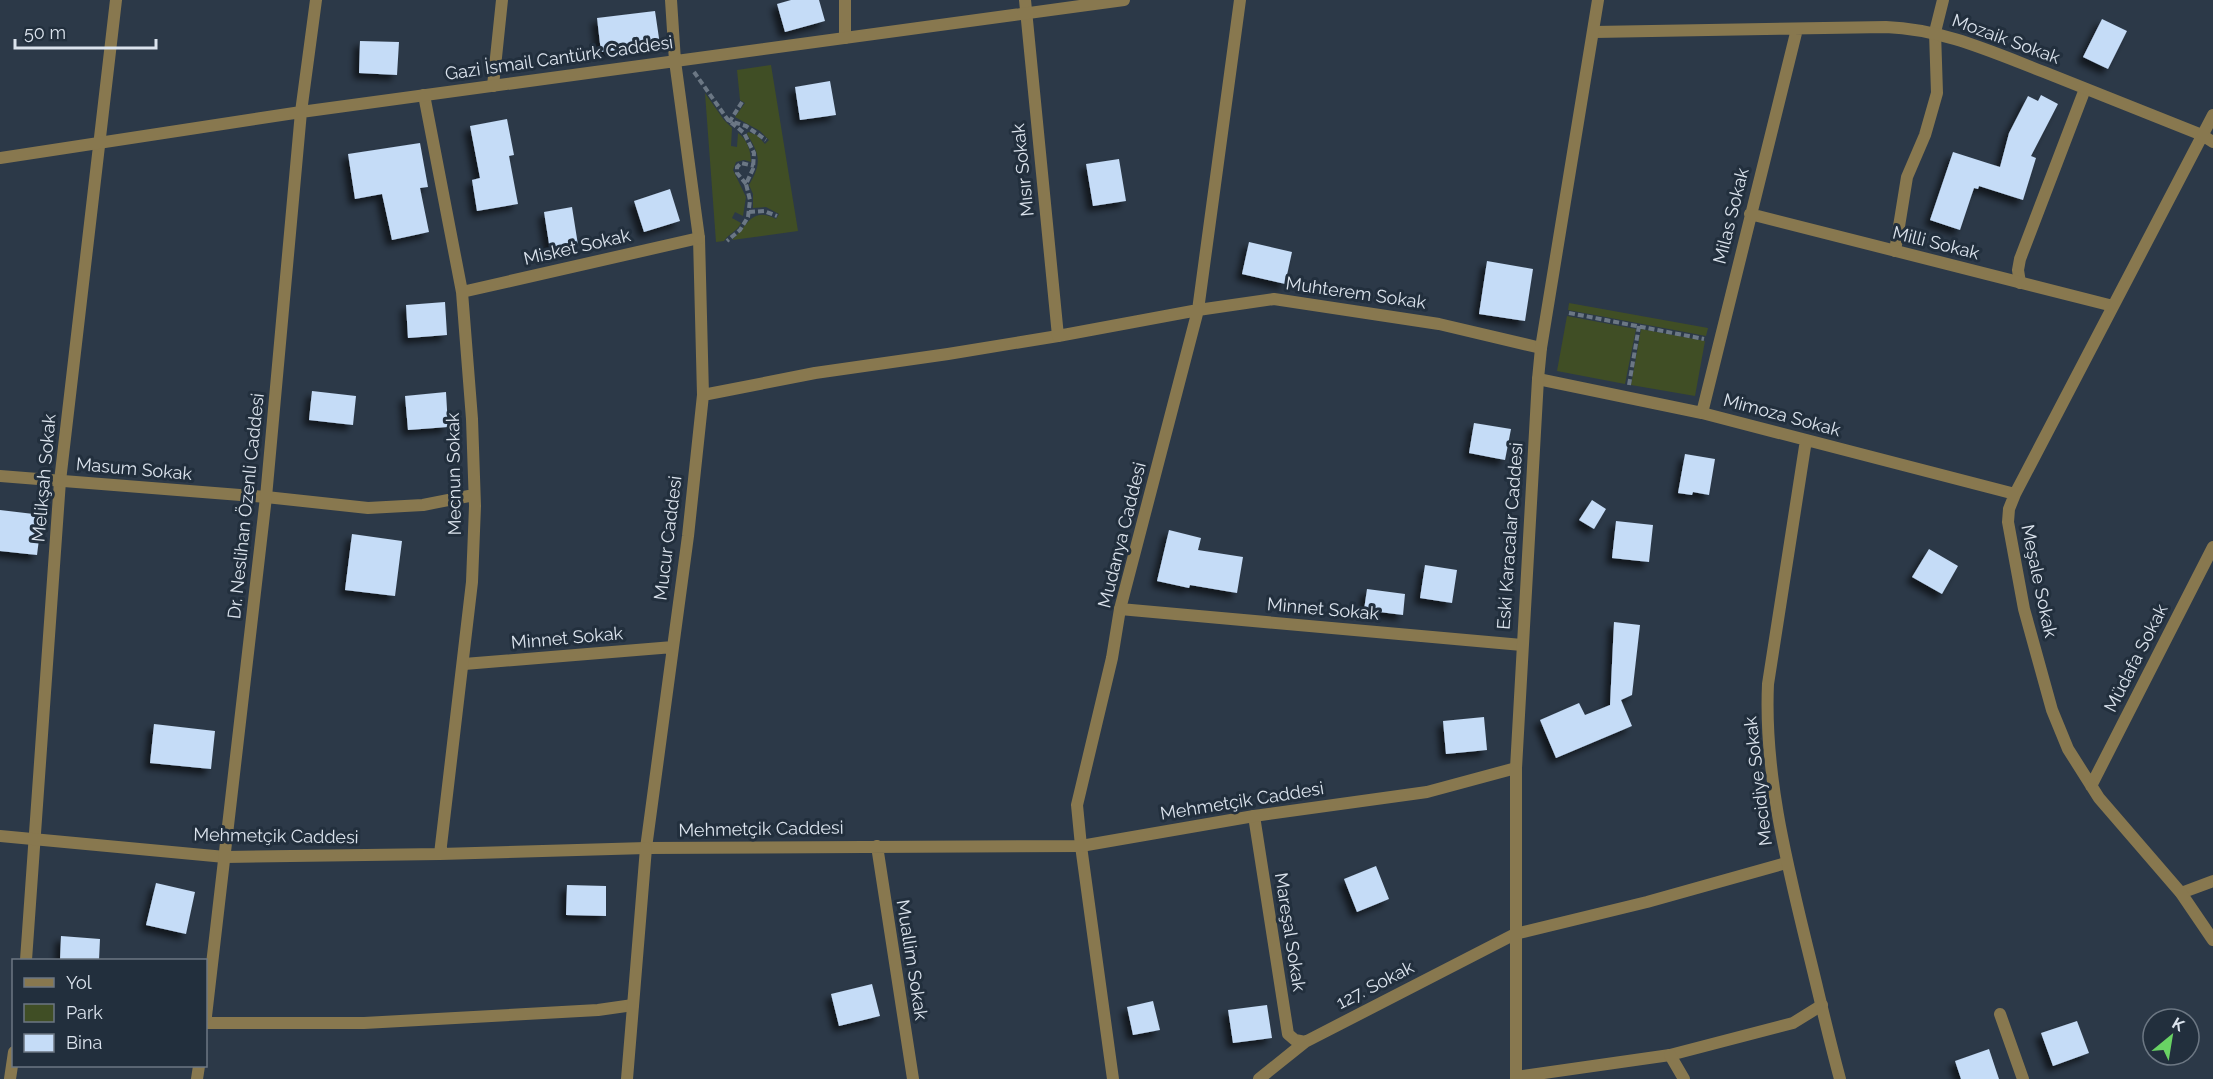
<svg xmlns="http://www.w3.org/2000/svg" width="2213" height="1079" font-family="Raleway,sans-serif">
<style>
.green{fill:#404e25}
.building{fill:#c5dcf7;filter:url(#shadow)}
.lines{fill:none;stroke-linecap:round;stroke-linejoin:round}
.path{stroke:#6b7784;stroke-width:4;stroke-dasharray:6 3;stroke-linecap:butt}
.service{stroke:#88784f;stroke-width:12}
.minor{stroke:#88784f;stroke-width:12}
.tertiary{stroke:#88784f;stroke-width:12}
.labels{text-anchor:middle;stroke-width:6;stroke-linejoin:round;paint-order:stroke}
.street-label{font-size:18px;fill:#dbe3ed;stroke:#222f3d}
</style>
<defs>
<filter id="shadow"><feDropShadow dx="-5.5" dy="5.5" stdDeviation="3" flood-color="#0009"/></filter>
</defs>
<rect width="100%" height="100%" fill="#2c3948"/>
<path class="green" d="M771 65 798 231 732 240C748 226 751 206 776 219L779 214 766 207 753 208V194L749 185C762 163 760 155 747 134L748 132 757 135 765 144 769 140 760 131 735 117 745 103 740 100 737 70Z
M705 93 724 120 732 128 731 146 737 147 738 133C747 139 751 151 751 162L744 160 736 162 733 170 746 197 743 216 735 212 732 218 741 223C737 232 729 233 724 241L716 242Z
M1569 303 1708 328 1706 336 1568 310Z
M1567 316 1636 329 1625 384 1557 371Z
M1641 329 1705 341 1695 396 1631 385Z"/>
<path class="building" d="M791 0H819L825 21 785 32 777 4Z
M655 11 660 45 601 52 597 18Z
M2102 19 2127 31 2108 69 2083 57Z
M360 41 399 42 397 75 359 73Z
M830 81 836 115 800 120 795 87Z
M2041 95 2058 104 2031 156 2036 158 2023 200 1979 186 1978 189 1974 188 1960 230 1930 220 1953 152 2000 167 2009 133 2028 96 2038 101Z
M507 119 514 155 509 156 518 204 477 211 472 180 480 178 470 126Z
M420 143 428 187 420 188 429 232 392 240 382 194 355 199 348 154Z
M1119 159 1126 201 1093 206 1086 164Z
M670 189 680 221 644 232 634 201Z
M572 207 578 245 550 250 544 212Z
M1249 242 1292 252 1285 284 1242 274Z
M1487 261 1533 269 1525 321 1479 314Z
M445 302 447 335 408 338 406 305Z
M312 391 356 396 353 425 309 420Z
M446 392 448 427 408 430 405 396Z
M1474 423 1511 429 1505 460 1469 453Z
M1685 454 1715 459 1709 495 1693 492 1692 495 1678 493Z
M1592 500 1606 509 1594 529 1579 520Z
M0 510 42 515 37 555 0 551Z
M1616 521 1653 525 1649 562 1612 558Z
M1169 530 1201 538 1198 550 1243 557 1237 593 1190 585 1189 588 1157 581Z
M352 534 402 541 395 596 345 590Z
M1929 549 1958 566 1942 594 1912 577Z
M1425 565 1457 570 1452 603 1420 598Z
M1367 589 1405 594 1403 615 1364 610Z
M1614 622 1640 625 1632 695 1621 700 1632 726 1556 758 1540 720 1579 703 1585 715 1610 705Z
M1484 717 1487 750 1446 754 1443 721Z
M154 724 215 731 211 769 150 763Z
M1376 866 1389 899 1357 912 1344 879Z
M156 883 195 892 186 934 146 925Z
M567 885 606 886V916L566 915Z
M61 936 100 939 99 960H60Z
M872 984 880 1016 839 1026 831 994Z
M1153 1001 1160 1030 1133 1035 1127 1007Z
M1267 1005 1272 1038 1233 1043 1228 1010Z
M2077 1021 2089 1053 2053 1066 2041 1033Z
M1989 1049 1999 1079H1961L1955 1061Z"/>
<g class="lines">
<path class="path" d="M694 72 728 120 744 133 754 153 753 169 746 184 750 200 748 217 740 230 727 241
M742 102 730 121 746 126 766 140
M746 184 737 173V167L741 163 754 166
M749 212 764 211 777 216
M1569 313 1704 339
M1629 385 1639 326"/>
<path class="service" d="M1895 251 1907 177 1925 135 1937 93 1935 32 1943 0
M2020 283 2018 270 2020 259 2085 89
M703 395 815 373 948 354 1058 336
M464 664 673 647
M1254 816 1288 1034 1295 1040 1305 1042
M646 848 688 536 703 395 699 238
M2181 893 2213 881
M26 960 60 481 116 0
M2000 1014 2023 1079
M206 1023H364L598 1010 633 1005
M1516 1077 1670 1055 1793 1023 1822 1005
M10 1079 14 1052
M1113 1079 1081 846 1077 805 1112 658 1120 609
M1259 1079 1305 1042 1515 934 1647 902 1786 863"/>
<path class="minor" d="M845 0V38
M1025 0 1058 336 1198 310 1274 299 1439 324 1541 348
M1240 0 1198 310 1120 609 1522 645
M1594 32 1886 27C1942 29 1992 52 2044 72 2096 93 2149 114 2202 135L2213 142
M493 86 502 0
M424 95 462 292 472 419 475 506 472 582 440 854
M2213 115 2015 494 2009 509 2008 522 2024 609 2052 710 2068 749 2099 798 2181 893 2213 940
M1750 214 2113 306
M462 292 699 238
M1538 379 1702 413 2015 494
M1702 413 1797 29
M1806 440 1768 684C1764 772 1786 860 1807 946 1818 990 1828 1035 1840 1079
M0 476 266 497 368 508 423 505 474 495
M2091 786 2213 547
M0 836 225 857 440 854 646 848 1081 846 1254 816 1427 792 1516 768
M877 846 913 1079
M1670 1055 1684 1079"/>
<path class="tertiary" d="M671 0 675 61 699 238
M0 158 301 112 1124 0
M206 1016 266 497 301 112 316 0
M197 1079 199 1066
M627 1079 646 848
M1516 1079V768L1538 379 1541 348 1598 0"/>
</g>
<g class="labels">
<g class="street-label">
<text transform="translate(2006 39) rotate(20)" y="6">Mozaik Sokak</text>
<text transform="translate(559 58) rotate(-8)" y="6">Gazi İsmail Cantürk Caddesi</text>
<text transform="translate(1023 170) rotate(-96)" y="6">Mısır Sokak</text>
<text transform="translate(1731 216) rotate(-76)" y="6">Milas Sokak</text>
<text transform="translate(1936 243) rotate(14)" y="6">Milli Sokak</text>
<text transform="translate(577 247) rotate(-13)" y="6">Misket Sokak</text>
<text transform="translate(1356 293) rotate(8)" y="6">Muhterem Sokak</text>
<text transform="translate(1782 415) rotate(15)" y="6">Mimoza Sokak</text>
<text transform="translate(134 469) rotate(5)" y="6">Masum Sokak</text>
<text transform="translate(454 474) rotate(-91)" y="6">Mecnun Sokak</text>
<text transform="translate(44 478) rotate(-85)" y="6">Melikşah Sokak</text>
<text transform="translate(246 506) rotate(-84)" y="6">Dr. Neslihan Özenli Caddesi</text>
<text transform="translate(1122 535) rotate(-76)" y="6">Mudanya Caddesi</text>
<text transform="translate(1510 536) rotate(-86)" y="6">Eski Karacalar Caddesi</text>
<text transform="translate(668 538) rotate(-83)" y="6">Mucur Caddesi</text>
<text transform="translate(2039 581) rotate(78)" y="6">Meşale Sokak</text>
<text transform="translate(1323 609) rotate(5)" y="6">Minnet Sokak</text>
<text transform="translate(567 638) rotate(-5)" y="6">Minnet Sokak</text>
<text transform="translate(2136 658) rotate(-63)" y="6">Müdafa Sokak</text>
<text transform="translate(1758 781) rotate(-97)" y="6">Mecidiye Sokak</text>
<text transform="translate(1242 801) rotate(-9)" y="6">Mehmetçik Caddesi</text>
<text transform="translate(761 829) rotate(-1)" y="6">Mehmetçik Caddesi</text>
<text transform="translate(276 836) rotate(1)" y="6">Mehmetçik Caddesi</text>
<text transform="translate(1290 932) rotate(81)" y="6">Mareşal Sokak</text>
<text transform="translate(912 960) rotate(81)" y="6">Muallim Sokak</text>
<text transform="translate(1375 985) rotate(-27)" y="6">127. Sokak</text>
</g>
</g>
<rect x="12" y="959" width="195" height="108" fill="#222f3d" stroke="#6c7783" stroke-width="1.5"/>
<rect x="24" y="978" width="30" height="9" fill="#88784f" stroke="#6c7783" stroke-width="1.5"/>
<text x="66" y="989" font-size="18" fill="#dbe3ed">Yol</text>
<rect x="24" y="1004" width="30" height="18" fill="#404e25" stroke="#6c7783" stroke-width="1.5"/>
<text x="66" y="1019" font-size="18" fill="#dbe3ed">Park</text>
<rect x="24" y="1034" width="30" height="18" fill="#c5dcf7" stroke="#6c7783" stroke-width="1.5"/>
<text x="66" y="1049" font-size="18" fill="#dbe3ed">Bina</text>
<g transform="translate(2171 1037) rotate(30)"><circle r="28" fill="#222f3d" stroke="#6c7783" stroke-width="1.5"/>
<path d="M0-4.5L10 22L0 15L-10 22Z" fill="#69d364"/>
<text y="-9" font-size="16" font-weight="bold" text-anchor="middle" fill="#dbe3ed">K</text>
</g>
<path d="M15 39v9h141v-9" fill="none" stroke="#dbe3ed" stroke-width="3"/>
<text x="24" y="39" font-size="18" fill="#dbe3ed" stroke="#222f3d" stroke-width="4.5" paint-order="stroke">50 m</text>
</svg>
